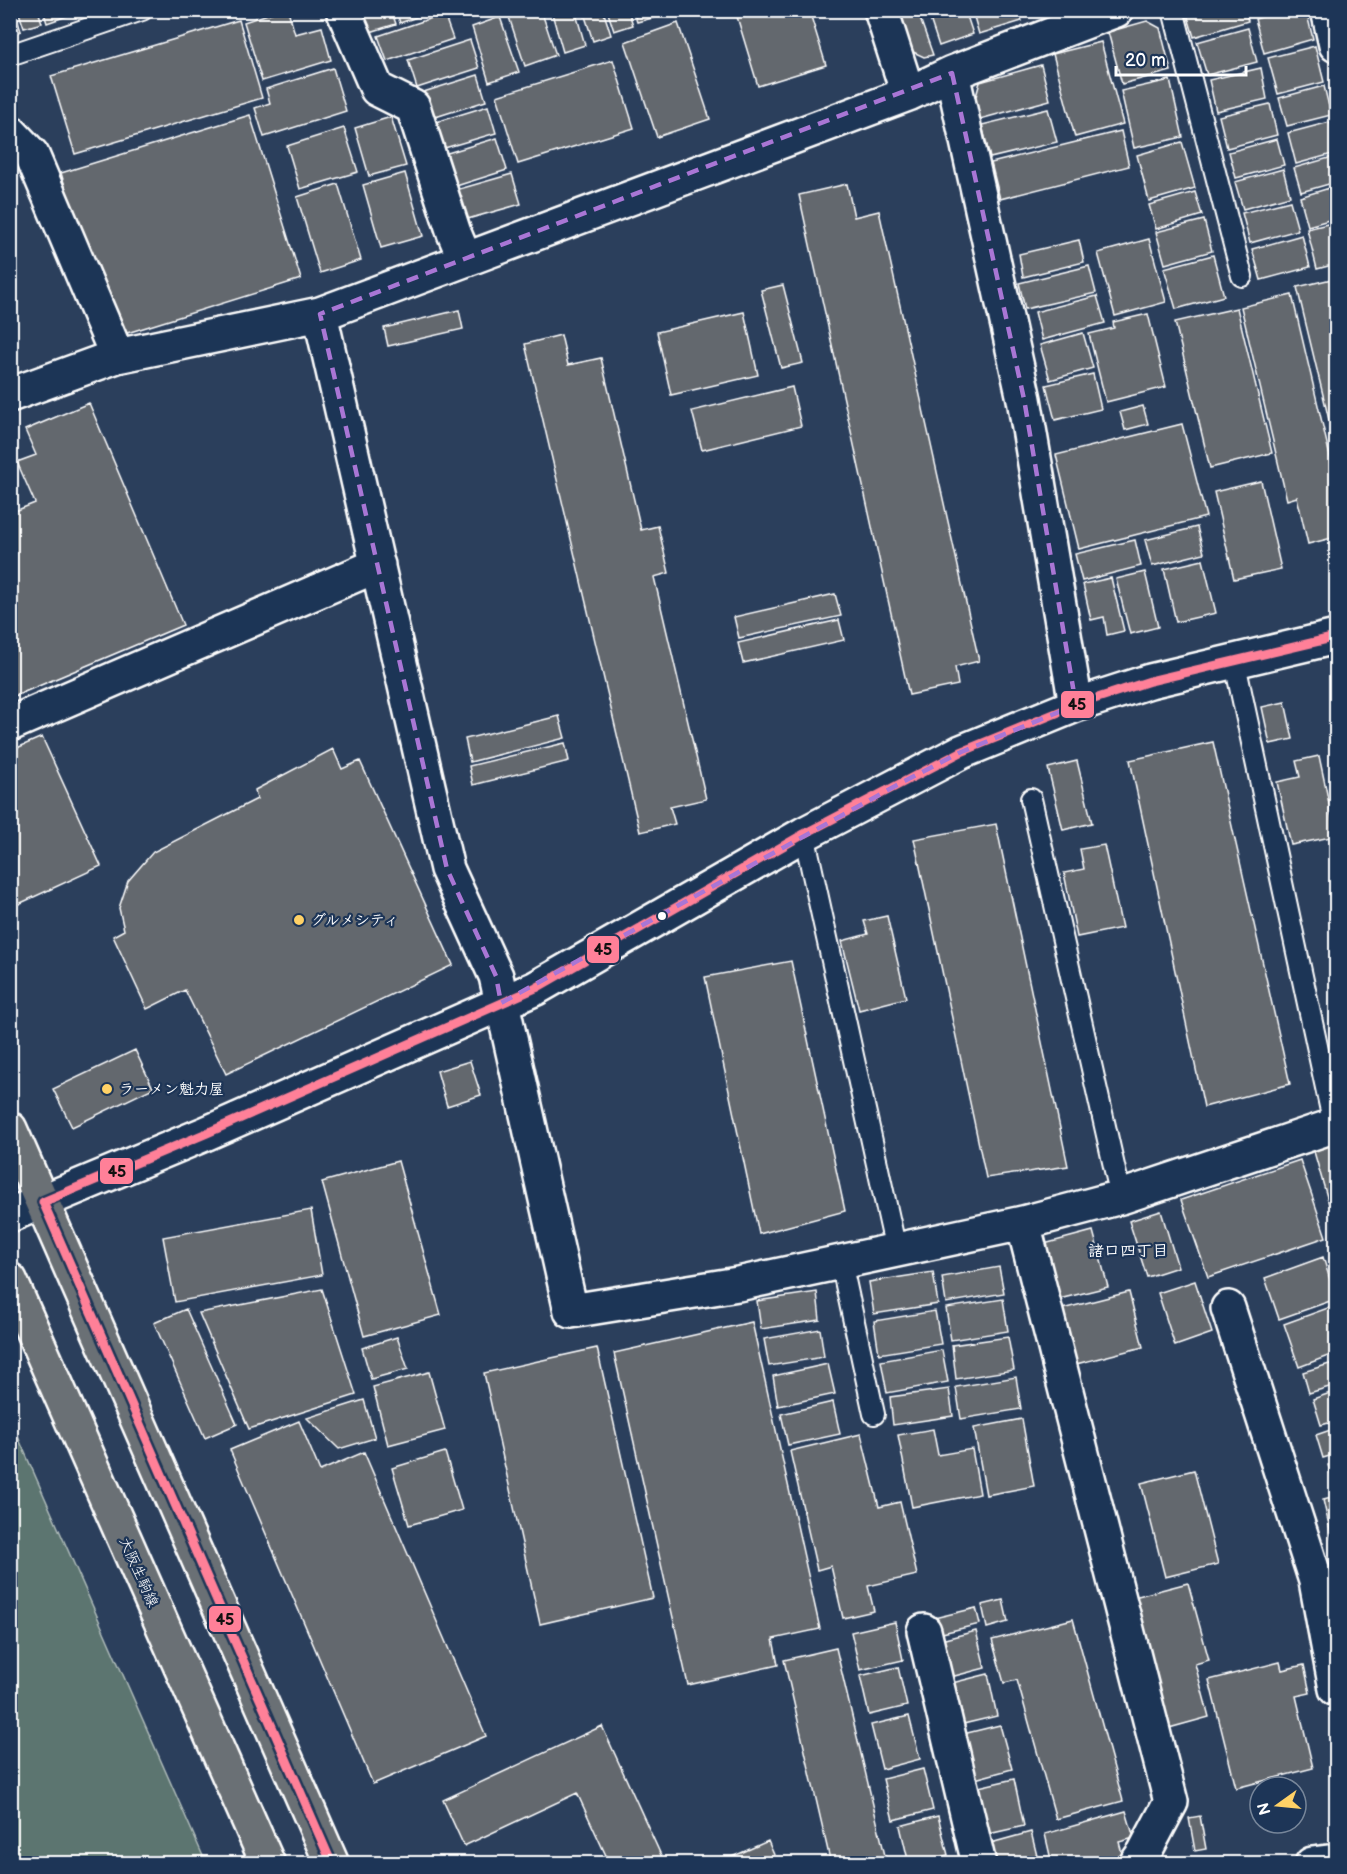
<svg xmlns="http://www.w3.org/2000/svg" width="1347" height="1874" font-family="'Balsamiq Sans','Klee One',sans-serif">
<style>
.green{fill:#5b7470;stroke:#adbab8;stroke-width:1.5}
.building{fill:#64686e;stroke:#fff;stroke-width:1.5}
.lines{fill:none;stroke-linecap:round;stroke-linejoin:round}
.service-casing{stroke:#fff;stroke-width:24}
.minor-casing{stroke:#fff;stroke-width:38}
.primary-casing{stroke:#fff;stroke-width:38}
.service{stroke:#1d3557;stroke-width:20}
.minor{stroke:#1d3557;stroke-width:33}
.primary{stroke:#6b7074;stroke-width:33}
.bus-1-casing{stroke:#1d3557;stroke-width:14}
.bus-1{stroke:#ff8098;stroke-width:9}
.marked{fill:none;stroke:#a976d5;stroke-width:4.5;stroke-dasharray:12 8;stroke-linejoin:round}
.bus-dot{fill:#fff;stroke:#1d3557;stroke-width:2}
.poi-dot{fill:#ffd166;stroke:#1d3557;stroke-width:2}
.labels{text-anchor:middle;stroke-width:4.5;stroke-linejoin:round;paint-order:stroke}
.poi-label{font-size:15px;font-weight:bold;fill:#fff;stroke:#1d3557;text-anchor:start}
.street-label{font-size:15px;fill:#fff;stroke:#1d3557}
.neighbourhood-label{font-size:16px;font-weight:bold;fill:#fff;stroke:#1d3557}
.line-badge{stroke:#1d3557;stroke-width:2}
.pale-badge-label{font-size:16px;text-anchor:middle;font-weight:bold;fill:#111}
</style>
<rect width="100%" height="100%" fill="#2b3f5c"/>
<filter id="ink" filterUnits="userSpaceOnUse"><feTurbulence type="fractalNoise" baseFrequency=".0167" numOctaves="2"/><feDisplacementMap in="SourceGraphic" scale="12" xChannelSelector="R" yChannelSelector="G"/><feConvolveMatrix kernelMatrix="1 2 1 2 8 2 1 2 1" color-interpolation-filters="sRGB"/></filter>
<g filter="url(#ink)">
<path class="green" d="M10 1421H11L206 1863H11Z"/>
<path class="building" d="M10 10H14L21 31 10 35Z
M18 10H38L42 23 24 28Z
M43 10H65L67 16 47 23Z
M280 10H288L295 34 322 27 331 60 262 81 244 22Z
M361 10H391L396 24 367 33Z
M396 10H424L425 14 400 23Z
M517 10H541L556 55 525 66 508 14Z
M551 10H575L585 45 563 52Z
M583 10H603L611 35 593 41Z
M607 10H628L633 25 614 31Z
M633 10H658L660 16 637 22Z
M667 10H682L668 15Z
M735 10H809L826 65 758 86Z
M897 10H917L933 55 924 57 911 51Z
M927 10H965L973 34 939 46Z
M972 10H1019L1022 21 979 34Z
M1191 10H1245L1248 21 1194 37 1188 17Z
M1286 10H1306L1313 39 1264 53 1255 19Z
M444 14 453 39 387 61 378 36Z
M500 17 519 72 489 82 472 27Z
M239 20 262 98 75 154 51 76Z
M1147 21 1160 28 1171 71 1122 84 1108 32Z
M678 23 710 119 657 137 625 42Z
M1248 28 1257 62 1207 75 1197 42Z
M470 40 479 68 417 88 408 60Z
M1101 42 1123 124 1075 137 1053 54Z
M1315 46 1324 82 1278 94 1268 58Z
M613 60 634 128 518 164 497 96Z
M1041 65 1050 100 980 119 975 100 980 82Z
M333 68 346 111 264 137 255 108 270 103 266 89Z
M1261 68 1267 99 1216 111 1209 80Z
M478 75 486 101 426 120 417 94Z
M1170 80 1183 137 1134 148 1121 91Z
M1324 86 1331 115 1287 126 1279 98Z
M1270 104 1277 135 1227 148 1219 116Z
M488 106 496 133 441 149 433 123Z
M1048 109 1057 142 990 158 982 125Z
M250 115 301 279 111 338 61 173Z
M391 117 406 166 369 176 355 128Z
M1330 122 1336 153 1296 164 1288 133Z
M344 128 358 172 300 189 287 146Z
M1121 131 1129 166 1000 199 991 163Z
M497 138 507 170 453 187 444 154Z
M1277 139 1284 165 1236 178 1229 152Z
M1182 142 1195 188 1149 201 1137 155Z
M1336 156V182L1301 192 1294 168Z
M1283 169 1290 196 1243 209 1235 182Z
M405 173 423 236 381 248 363 185Z
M512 174 521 204 464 220 456 190Z
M338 184 361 260 320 273 297 197Z
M847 184 854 217 879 211 979 661 955 667 958 685 909 695 799 195Z
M1336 186V218L1308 226 1300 197Z
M1195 192 1202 215 1156 229 1149 205Z
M1290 201 1298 230 1250 243 1242 213Z
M1204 220 1212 251 1165 264 1156 232Z
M1336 222V264L1317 269 1307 229Z
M1302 235 1310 267 1261 280 1252 249Z
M1149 239 1166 302 1115 316 1098 253Z
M1079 240 1084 262 1023 277 1019 254Z
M1213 255 1224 296 1176 309 1164 268Z
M1089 266 1096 293 1025 309 1019 283Z
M1336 278V449L1297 287Z
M783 285 803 363 781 368 761 290Z
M1292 295 1336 482V537L1308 544 1297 497 1287 500 1241 307Z
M1097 296 1105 323 1042 340 1035 312Z
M1237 308 1272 453 1210 468 1175 322Z
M459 310 463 329 388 346 384 328Z
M744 312 758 375 671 395 657 332Z
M1148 314 1166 387 1106 402 1089 334 1114 328 1113 322Z
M1083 333 1093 368 1050 380 1040 345Z
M561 335 568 365 601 358 641 530 658 526 669 573 654 577 706 799 670 807 675 824 640 832 525 344Z
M1093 374 1101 409 1055 420 1046 385Z
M792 387 801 426 702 450 692 411Z
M89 403 183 625 10 698V513L35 503 17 462 36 455 25 430Z
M1143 406 1148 424 1125 430 1120 412Z
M1182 424 1206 517 1079 549 1056 455Z
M1261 481 1281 569 1234 579 1214 492Z
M1197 527 1204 553 1152 566 1145 540Z
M1135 540 1141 566 1082 581 1075 554Z
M1203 560 1216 613 1176 622 1164 569Z
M1145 572 1158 627 1130 634 1116 579Z
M1111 578 1124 631 1107 635 1104 617 1091 620 1083 584Z
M835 594 841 616 739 638 734 617Z
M839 620 844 640 743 663 738 643Z
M1285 702 1293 739 1270 744 1262 707Z
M559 716 565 738 470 762 465 739Z
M42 737 101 866 10 908V751Z
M1213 742 1290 1084 1204 1107 1130 760Z
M565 743 569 761 473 785 469 766Z
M333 749 342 769 360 761 453 965 226 1074 185 990 147 1009 113 936 124 930 119 908 128 881 153 852 257 799 255 790Z
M1319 756 1336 836 1291 845 1277 782 1300 777 1296 761Z
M1077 761 1092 823 1063 830 1048 768Z
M996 824 1068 1166 986 1178 914 839Z
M1104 845 1122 928 1077 937 1064 873 1084 869 1080 849Z
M887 916 906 998 859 1010 842 941 868 934 864 921Z
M791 961 845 1211 759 1234 705 977Z
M135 1050 153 1088 72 1127 53 1089Z
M470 1061 481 1095 447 1106 437 1071Z
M1336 1142V1202L1329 1204 1313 1148Z
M1300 1160 1326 1237 1208 1277 1181 1200Z
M398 1161 441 1315 364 1336 322 1182Z
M311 1210 322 1275 175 1302 163 1237Z
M1161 1211 1178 1267 1147 1277 1129 1221Z
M1336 1211V1230L1332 1212Z
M1093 1231 1108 1287 1059 1299 1044 1244Z
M1323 1257 1336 1299 1279 1319 1265 1278Z
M999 1267 1004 1293 946 1303 942 1277Z
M933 1272 938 1304 874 1314 869 1282Z
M1195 1281 1212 1333 1175 1346 1158 1293Z
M322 1289 356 1395 249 1429 199 1313Z
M817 1292 820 1320 761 1329 757 1301Z
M1129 1292 1143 1347 1076 1364 1062 1309Z
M1003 1299 1008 1331 951 1340 946 1308Z
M1336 1305V1353L1299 1367 1284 1324Z
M186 1309 237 1424 205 1438 154 1323Z
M935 1311 941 1344 879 1354 874 1321Z
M752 1322 820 1629 773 1639 778 1665 688 1685 614 1353Z
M820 1329 824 1357 769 1366 764 1339Z
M397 1337 408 1369 371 1379 362 1348Z
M1008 1337 1014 1370 956 1379 952 1345Z
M597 1348 653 1598 540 1624 484 1373Z
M942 1350 948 1382 887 1393 881 1361Z
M1336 1362V1385L1309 1393 1303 1372Z
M828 1364 835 1394 778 1406 773 1376Z
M429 1372 445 1430 388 1445 373 1387Z
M1016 1377 1021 1409 961 1419 956 1387Z
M949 1389 953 1416 893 1425 890 1397Z
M1336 1391V1421L1321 1425 1313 1399Z
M364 1400 375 1438 339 1449 307 1418Z
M833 1402 840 1434 788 1445 781 1414Z
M1022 1419 1034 1486 986 1495 974 1428Z
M299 1421 320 1471 364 1452 486 1736 373 1784 230 1450Z
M1336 1428V1454L1323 1458 1316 1435Z
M933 1429 938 1455 972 1449 980 1494 912 1507 898 1435Z
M861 1434 879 1507 900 1502 917 1575 868 1586 874 1611 843 1618 831 1566 817 1570 790 1451Z
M445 1452 462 1510 409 1525 392 1468Z
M1336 1463V1488H1335L1328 1465Z
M1194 1470 1218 1564 1165 1577 1141 1483Z
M1336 1497V1550H1335L1323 1500Z
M1188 1583 1209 1660 1195 1664 1209 1717 1169 1728 1134 1597Z
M1003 1600 1008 1622 987 1628 982 1605Z
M976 1608 980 1624 934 1635 930 1619Z
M1073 1619 1123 1801 1056 1819 1017 1680 1004 1683 992 1640Z
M895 1622 903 1660 860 1670 851 1632Z
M976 1631 985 1668 947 1678 937 1641Z
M836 1648 887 1864H831L784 1660Z
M1280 1662 1282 1670 1304 1665 1310 1693 1296 1696 1313 1768 1236 1788 1209 1680Z
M898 1667 907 1706 869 1715 860 1676Z
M988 1674 997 1716 959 1725 948 1684Z
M909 1716 920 1759 882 1769 871 1725Z
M1000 1725 1012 1769 975 1779 963 1734Z
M602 1726 665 1864H610L577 1793 464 1846 443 1800Z
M923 1769 933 1810 893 1820 883 1779Z
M1014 1779 1024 1826 984 1835 974 1788Z
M1126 1811 1134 1838 1119 1842 1123 1857 1102 1864H1052L1045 1834Z
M938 1816 948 1855 909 1864 900 1826Z
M1200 1816 1206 1849 1195 1851 1189 1818Z
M1031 1832 1039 1864H992L987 1844Z
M768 1841 778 1864H716Z"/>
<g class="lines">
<g class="service-casing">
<path id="service" d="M1173 10 1242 276
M10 55 142 10
M1234 659 1334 1125
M1031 799 1121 1197
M804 834 896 1250
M841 1262 874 1414"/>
</g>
<g class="minor-casing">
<path id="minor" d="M343 10 377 89 413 107 454 233 465 259
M881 10 908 94
M1328 10 1336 45
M952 73 1024 399 1076 705
M10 132 32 155 117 356
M320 314 447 869 496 976 571 1311 738 1284 1023 1223 1121 1197 1336 1125
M10 395 117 356 320 314 908 94 952 73 1116 10
M10 724 378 565
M10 1215 207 1133 536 988 804 834 961 752 1076 705 1150 681 1336 637
M1023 1223 1171 1802 1144 1853 1136 1864
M1228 1308 1316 1581 1336 1689
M924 1631 979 1864
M1312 1864 1336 1861"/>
</g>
<g class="primary-casing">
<path id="primary" d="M10 1129 332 1864
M10 1280 268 1864"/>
</g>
<use href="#service" class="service"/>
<use href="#minor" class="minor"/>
<use href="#primary" class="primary"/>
<g class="bus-1-casing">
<path id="bus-1" d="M332 1864 43 1202 207 1133 536 988 804 834 961 752 1076 705 1150 681 1336 637"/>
</g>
<use href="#bus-1" class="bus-1"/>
</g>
</g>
<path class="marked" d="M952 73 1024 399 1076 705 961 752 897 785 501 1003 496 976 447 869 320 314Z"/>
<circle class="bus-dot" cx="662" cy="916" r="5"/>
<g class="poi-dot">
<circle cx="299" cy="920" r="6"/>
<circle cx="107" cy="1089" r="6"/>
</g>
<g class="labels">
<g class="poi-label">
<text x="311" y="925">グルメシティ</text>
<text x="119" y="1094">ラーメン魁力屋</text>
</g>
<g class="street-label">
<text transform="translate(139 1572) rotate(66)" y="5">大阪生駒線</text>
</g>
<g class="neighbourhood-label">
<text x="1128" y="1256">諸口四丁目</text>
</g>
</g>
<g class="line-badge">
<rect x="1060" y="690" width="35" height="29" rx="6" fill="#ff8098"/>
<rect x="586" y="935" width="34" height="29" rx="6" fill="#ff8098"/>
<rect x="99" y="1157" width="35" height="28" rx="6" fill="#ff8098"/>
<rect x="208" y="1605" width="34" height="28" rx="6" fill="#ff8098"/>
</g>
<g class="pale-badge-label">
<text x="1077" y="710">45</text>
<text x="603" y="955">45</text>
<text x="117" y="1177">45</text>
<text x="225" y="1625">45</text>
</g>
<rect width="1347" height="1874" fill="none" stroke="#1d3557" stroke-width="36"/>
<rect x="18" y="18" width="1311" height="1838" fill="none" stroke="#fff" stroke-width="2" filter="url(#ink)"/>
<g transform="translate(1278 1805) rotate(255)"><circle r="28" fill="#1d3557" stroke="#77869a" stroke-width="1.5"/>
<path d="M0-4.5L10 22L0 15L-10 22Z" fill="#ffd166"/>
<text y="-9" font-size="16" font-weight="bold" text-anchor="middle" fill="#ffffff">N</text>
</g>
<path d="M1116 66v9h130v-9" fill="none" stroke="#ffffff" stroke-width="3"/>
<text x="1125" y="66" font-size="18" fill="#ffffff" stroke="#1d3557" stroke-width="4.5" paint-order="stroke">20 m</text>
</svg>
